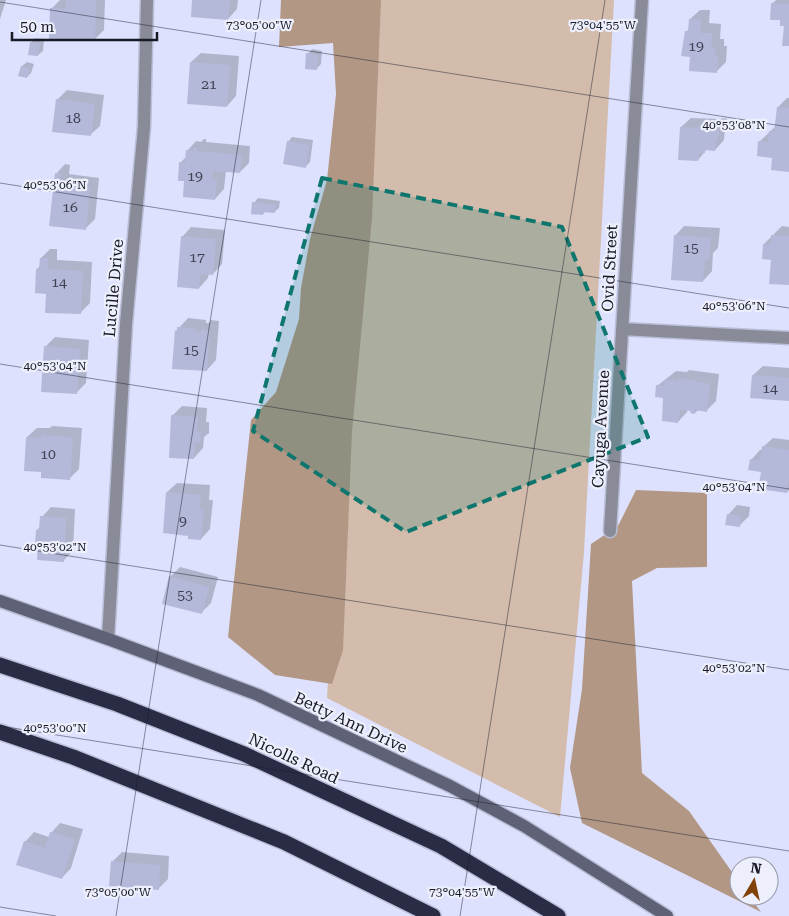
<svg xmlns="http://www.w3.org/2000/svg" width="789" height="916" font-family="'Roboto Serif',serif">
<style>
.green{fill:#d3bcac}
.forest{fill:#b29785}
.shadow{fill:#0003}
.building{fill:#b4b9d9}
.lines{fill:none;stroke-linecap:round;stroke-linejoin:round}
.street-casing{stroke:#b9bdd6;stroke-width:15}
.secondary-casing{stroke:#b9bdd6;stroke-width:15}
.highway-casing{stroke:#b9bdd6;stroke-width:18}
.street{stroke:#898b99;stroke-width:12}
.secondary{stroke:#5f6276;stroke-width:12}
.highway{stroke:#2a2c46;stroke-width:15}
.marked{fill:#0f766e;fill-opacity:0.2;stroke:#0f766e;stroke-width:4;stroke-dasharray:10 6;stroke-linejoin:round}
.ticks{fill:none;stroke:#171925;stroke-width:1;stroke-opacity:0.45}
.labels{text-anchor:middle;stroke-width:4.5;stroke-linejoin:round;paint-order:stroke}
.number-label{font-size:14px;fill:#3e4152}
.street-label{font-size:16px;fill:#171925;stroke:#edeffd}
.ticks-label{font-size:12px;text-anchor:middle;fill:#171925;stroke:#edeffd;stroke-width:4.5;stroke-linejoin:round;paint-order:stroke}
</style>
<rect width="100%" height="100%" fill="#dde1fd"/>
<path class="green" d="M368 0H614L584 552 560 817 327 698Z"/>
<path class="forest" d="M281 0H381L372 218 352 432 343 650 332 684 275 675 228 637 251 420 276 392 299 319 301 288 310 239 327 180 336 94 333 43 279 47Z
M636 490 707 493V567L657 568 632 581 642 773 689 811 739 882V896H749L761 912 582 823 570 768 582 689 591 544 618 526Z"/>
<path class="shadow" d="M0 0H6L0 19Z
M60 0H105L104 30 94 40 51 9Z
M194 0H238L237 9 228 19Z
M776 0H789V45L785 25 772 4Z
M700 10H710L709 23 721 24 720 39H724V46H727L726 62 717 71 692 56 686 32 690 28V19Z
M35 38 44 39 43 51 38 55 31 43Z
M312 49 322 51 321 64 316 69 308 54Z
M201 53 239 56 236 96 227 106 191 62Z
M27 62 34 64 31 73 27 77 22 66Z
M67 90 104 95 100 126 90 135 57 100Z
M787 98H789V171L759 142 776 126 778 107Z
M691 118 719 119 726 118 728 121V125L725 129 724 140 715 150 707 149 698 160 681 127Z
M292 137 313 140 310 162 305 167 288 142Z
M204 139H206V142L250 146 249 163 240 172 226 171 224 189 215 199 185 180 180 163 186 157 187 151 196 141 201 142Z
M65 164 70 165 69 174 99 178 95 219 85 229 50 225 56 174Z
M258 198 280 201 279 208 274 212 266 211 263 214 254 203Z
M684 226 720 228 718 248 713 253 712 271 703 281 675 236Z
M782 226 789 227V284L764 244Z
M191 227 225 230 222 264 213 274 209 273 208 278 199 288 182 237Z
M50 249H57V260L92 262 90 303 80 313 47 292 37 269 40 266 41 258Z
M188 318 206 320V323H209L211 320 219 321 216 360 207 370 173 367 176 331Z
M55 337 89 340 86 383 76 393 45 347Z
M763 366 789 368V400L753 375Z
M689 370 719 374 716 401 706 411 698 410 695 413 692 410 688 409 687 412 678 422 657 386 676 371 687 372Z
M182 406 207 408 206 422H209V433L204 437 203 448 194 458 172 416Z
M52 426 82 428 79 469 69 479 43 471 27 437 37 428H50Z
M773 438 789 440V490L787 492 751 460 760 450H763V447Z
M177 483 210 485 209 500H213L210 529 201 539 189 535 164 532 167 492Z
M737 505 750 507 749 516 739 526 728 515Z
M51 507 75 509 73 551 63 561 39 543 37 530 41 526 42 517Z
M180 567 218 577 211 603 201 613 170 577Z
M60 823 83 829 71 868 62 878 25 842 34 832 49 837 51 833Z
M122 852 169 856 168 879 158 889 112 862Z"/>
<path class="building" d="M66 0H96L95 41 49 39 50 8 66 9Z
M192 0H230L228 20 191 17Z
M771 3 789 4V46H782L784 26H780V20H770Z
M689 19 701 20 700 33H712L711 48H715V55L718 56 717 73 689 71 690 57 681 56 685 31H688Z
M30 42 40 43 38 56 28 55Z
M306 53 318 55 317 70 305 69Z
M190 62 230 65 227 107 187 104Z
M21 66 30 69 27 78 18 76Z
M56 99 95 104 91 136 52 132Z
M777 107 789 108V172L771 170 772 158 757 156 758 141 768 142 769 131 774 132Z
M680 127 709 128 716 127 719 130V136L716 140 715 151 705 150V153H699L698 161 678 160Z
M287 141 309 145 306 168 283 164Z
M194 148H197V151L242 155 240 173 213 171 212 179 217 180 215 200 183 197 184 181H178L179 162 185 163 186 150 193 151Z
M55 173 61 174 60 184 90 187 86 230 49 226Z
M252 202 265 203 263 215 251 214Z
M265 204 276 205 275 213 264 212Z
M674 235 711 238 709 259H705L703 282 671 280Z
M771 235 789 236V285L769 284 771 260 762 259 763 244H771Z
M181 236 216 239 213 275 200 274 199 289 177 287Z
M40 258H48V269L83 271 81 314 45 313 46 294 35 293 36 269H39Z
M177 327 197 329V332H201V329L210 330 207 371 172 369 175 330 177 332Z
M44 346 80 349 77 394 41 392Z
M752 375 789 378V401L750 398Z
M679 378 710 384 707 412 695 410V414L690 413 691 411 680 410 678 423 662 421 663 398 655 397 656 385 664 386 665 380 678 381Z
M171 415 198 417 197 431H201L200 443H195L194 459 169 458Z
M42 435 73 437 70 480 41 478V472L24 471 26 437 41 438Z
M762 446 789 450V478L787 493 758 489 761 472 748 470 750 459 760 461Z
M166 492 201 495 200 509H204L201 540 188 539V536L163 533Z
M727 514 741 516 740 527 725 525Z
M40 516 66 518 64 562 37 560 38 544H35L36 530H39Z
M169 576 209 587 202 614 162 604Z
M50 832 75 839 62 879 16 865 24 841 45 848Z
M111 861 160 865 159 890 109 886Z"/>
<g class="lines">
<g class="street-casing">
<path id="street" d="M622 329 789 338
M610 531 642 0
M108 639 126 324 144 127 147 0"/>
</g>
<g class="secondary-casing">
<path id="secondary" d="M0 601 108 639 258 695 450 786 524 826 667 916"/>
</g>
<g class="highway-casing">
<path id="highway" d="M0 665 117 704 244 754 441 846 558 916
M0 732 73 757 284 842 433 916"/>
</g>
<use href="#street" class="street"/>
<use href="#secondary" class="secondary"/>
<use href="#highway" class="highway"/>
</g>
<path class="marked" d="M322 178 562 227 648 437 406 532 253 431Z"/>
<path class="ticks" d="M0 2 789 127M0 183 789 308M0 364 789 489M0 545 789 670M0 726 789 851M0 907 56 916M116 916 261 0M460 916 605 0"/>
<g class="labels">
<g class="number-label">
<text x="696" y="51">19</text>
<text x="209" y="89">21</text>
<text x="73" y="123">18</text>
<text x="195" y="181">19</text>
<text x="70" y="212">16</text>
<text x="691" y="253">15</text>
<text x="197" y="262">17</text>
<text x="59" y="287">14</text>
<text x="191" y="355">15</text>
<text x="770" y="393">14</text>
<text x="48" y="459">10</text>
<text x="183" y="526">9</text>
<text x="185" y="600">53</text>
</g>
<g class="street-label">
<text transform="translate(609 268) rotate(-87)" y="6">Ovid Street</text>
<text transform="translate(113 288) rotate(-85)" y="6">Lucille Drive</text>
<text transform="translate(600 429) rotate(-87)" y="6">Cayuga Avenue</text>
<text transform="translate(351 722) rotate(25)" y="6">Betty Ann Drive</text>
<text transform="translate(294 758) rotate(25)" y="6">Nicolls Road</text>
</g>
</g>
<g class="ticks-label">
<text x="259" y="29">73°05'00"W</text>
<text x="603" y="29">73°04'55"W</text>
<text x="734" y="129">40°53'08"N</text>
<text x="55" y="189">40°53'06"N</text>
<text x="734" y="310">40°53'06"N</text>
<text x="55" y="370">40°53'04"N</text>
<text x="734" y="491">40°53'04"N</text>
<text x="55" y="551">40°53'02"N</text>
<text x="734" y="672">40°53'02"N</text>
<text x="55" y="732">40°53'00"N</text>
<text x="118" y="896">73°05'00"W</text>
<text x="462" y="896">73°04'55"W</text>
</g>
<g transform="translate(754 881) rotate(9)"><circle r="24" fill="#edeffd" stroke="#9799a7"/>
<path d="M0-4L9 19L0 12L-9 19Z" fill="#824207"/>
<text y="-8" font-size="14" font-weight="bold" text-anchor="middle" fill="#171925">N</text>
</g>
<path d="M12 32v8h145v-8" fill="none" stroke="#171925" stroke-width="2.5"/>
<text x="20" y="32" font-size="15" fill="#171925" stroke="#edeffd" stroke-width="4" paint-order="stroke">50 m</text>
</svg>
